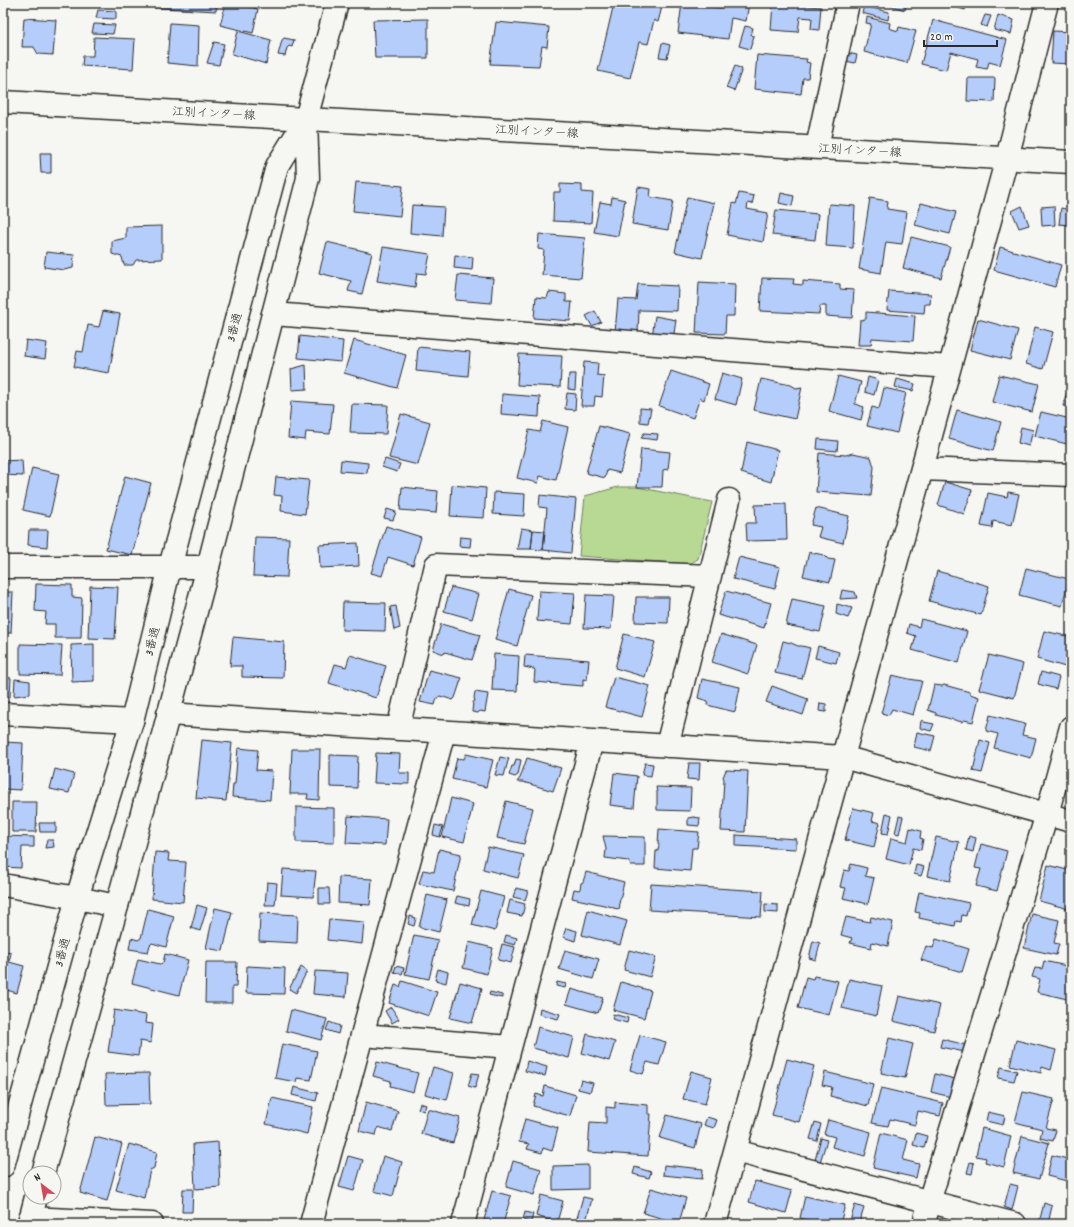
<svg xmlns="http://www.w3.org/2000/svg" width="1074" height="1227" font-family="Dekko,'Klee One',sans-serif">
<style>
.green{fill:#b7d993;stroke:#71825f}
.building{fill:#b5cdfb;stroke:#2b2b2b}
.lines{fill:none;stroke-linecap:round;stroke-linejoin:round}
.minor-casing{stroke:#2b2b2b;stroke-width:25}
.tertiary-casing{stroke:#2b2b2b;stroke-width:25}
.primary-casing{stroke:#2b2b2b;stroke-width:25}
.minor{stroke:#f6f6f2;stroke-width:22}
.tertiary{stroke:#f6f6f2;stroke-width:22}
.primary{stroke:#f6f6f2;stroke-width:22}
.labels{text-anchor:middle;stroke-width:3;stroke-linejoin:round;paint-order:stroke}
.street-label{font-size:12px;fill:#2b2b2b;stroke:#f6f6f2}
</style>
<rect width="100%" height="100%" fill="#f6f6f2"/>
<filter id="ink" filterUnits="userSpaceOnUse"><feTurbulence type="fractalNoise" baseFrequency=".025" numOctaves="2"/><feDisplacementMap in="SourceGraphic" scale="8" xChannelSelector="R" yChannelSelector="G"/><feConvolveMatrix kernelMatrix="1 2 1 2 8 2 1 2 1" color-interpolation-filters="sRGB"/></filter>
<g filter="url(#ink)">
<path class="green" d="M618 487H637L712 502 698 559 689 564 579 556 585 496Z"/>
<path class="building" d="M143 3H217L216 11 142 7Z
M226 3H232L258 9 253 33 220 25Z
M614 3H663L658 22 654 20 648 44 639 42 630 78 598 71Z
M682 3 721 8 722 3H749L746 21 731 18 728 39 678 33Z
M773 3 821 7 819 30 811 29 812 18 800 17 798 32 771 30Z
M882 3H907L905 10Z
M947 3H967L965 10 946 4Z
M864 6 889 12 888 20 862 13Z
M98 10 116 11V19L96 18Z
M985 15 991 16 987 27 981 25Z
M998 15 1014 20 1011 34 994 30Z
M867 17 890 23 889 28 898 31 899 27 916 31 907 63 864 52 871 24 866 23Z
M24 18 56 20 53 55 38 54 34 47H22Z
M428 19V58H375L373 20Z
M933 20 1007 40 1000 65 989 62 987 69 976 67 978 59 951 52 946 70 921 64Z
M496 22 549 27 547 47 542 46 539 66 490 64Z
M170 23 199 25 198 66 167 63Z
M94 24 115 25 113 34 92 33Z
M745 26 753 28 751 35 754 36 750 49 739 46Z
M238 31 271 40 266 64 232 54Z
M1053 31 1071 32V64L1051 63Z
M94 37 135 39 133 69 82 66 83 56H93Z
M284 38 294 40 292 47 289 46 287 48 285 56 278 55 282 40Z
M214 42 224 44 219 65 207 63Z
M662 43 670 45 667 58 659 57Z
M848 53 857 55 855 63 846 61Z
M757 55 807 59 806 62 810 63 808 78H803L801 94 754 89Z
M735 66 742 69 734 91 726 88Z
M968 78H995L994 102 967 101Z
M40 153H51V173H41Z
M356 182 403 186 400 216 353 211Z
M560 184 582 185V192L593 193 591 223 553 221 554 192H560Z
M638 187 651 189 650 197 673 201 668 230 632 224Z
M739 193 754 196 752 204 748 203 747 209 768 213 763 242 727 235 733 203 736 204Z
M781 193 794 196 792 206 779 203Z
M612 197 625 200 618 236 594 232 600 202 611 204Z
M687 197 714 203 702 258 675 252Z
M870 198 888 201 887 209 907 212 902 244 886 242 881 273 859 269Z
M921 203 956 212 950 234 915 225Z
M829 204 855 206 853 248 826 246Z
M412 205 444 207 442 236 410 233Z
M1022 206 1029 225 1019 228 1012 211Z
M1054 206 1055 225 1042 226 1041 207Z
M1061 208 1070 210 1068 225 1059 224Z
M776 210 818 214 815 240 772 235Z
M162 226V259L136 260 133 265H124L122 257 112 254V241L126 238V227Z
M539 234 585 238 581 278 542 275 544 250 538 249Z
M911 237 950 247 941 278 903 268Z
M327 242 372 253 362 294 348 291 351 281 319 273Z
M383 247 430 254 426 274 417 273 415 287 377 281Z
M1000 247 1061 265 1055 287 994 270Z
M46 252 74 255 73 268 64 270 44 267Z
M455 255 473 257 472 270 454 268Z
M458 275 493 278 491 303 455 300Z
M762 278 794 279 793 284 803 285V281L840 284V289L854 290 852 318 826 316V306H820L819 314 760 311Z
M699 282 735 284 734 316H726L725 334 696 333Z
M638 284 678 286 677 311 639 310 638 333 615 332 618 299 636 300Z
M889 291 931 294 930 304H925L924 313 887 310Z
M549 292 566 294V302H572L570 321 534 318 536 297 547 298Z
M103 311 120 314 109 373 74 367 77 351 83 352 88 325 99 327Z
M595 311 601 322 592 326 586 316Z
M866 312 915 316 913 341 872 338 871 345H858L860 320 866 319Z
M655 316 676 320 673 340 652 337Z
M978 319 1018 330 1010 360 970 350Z
M1035 327 1053 332 1043 369 1026 364Z
M300 336 343 341 341 362 298 358Z
M26 340 47 343 45 359 24 356Z
M354 340 406 355 397 388 344 373Z
M418 347 470 352 468 376 416 371Z
M519 354 562 356 560 387 517 385Z
M584 362 598 363 597 375 604 376 602 397 595 396 594 406H581Z
M306 365 307 389 292 390 291 369Z
M671 371 709 384 704 400 700 398 693 418 659 406Z
M722 373 742 379 736 405 715 399Z
M569 374H576L575 390 568 389Z
M999 375 1039 384 1032 412 992 402Z
M838 376 861 382 855 404 864 407 861 420 829 411Z
M868 377 878 380 874 395 865 392Z
M1071 377V408L1063 406Z
M761 379 791 385 796 388 802 387 795 419 754 410Z
M897 379 915 384 913 391 895 387Z
M884 388 906 393 897 433 867 426 872 407 879 409Z
M567 393 576 394 575 410 565 409Z
M502 394 540 397 539 417 501 414Z
M291 401 333 404 330 434 306 432 305 440 288 438Z
M352 404 388 405 386 434 350 433Z
M640 408 651 409 648 423 640 422Z
M957 410 1001 422 993 451 949 439Z
M1041 412 1071 419V445L1035 436Z
M401 414 430 422 418 465 389 458Z
M543 421 568 427 556 480 540 476 538 483 517 478 529 430 540 432Z
M599 426 630 434 620 473 607 470 605 478 586 473Z
M1021 427 1033 430 1029 446 1018 443Z
M644 433 658 434 657 440 641 438Z
M818 439 838 441 837 451 817 449Z
M747 442 778 450 771 482 741 473Z
M641 449 670 452 668 469 663 470 662 487H637Z
M819 453 846 455 853 453 871 457 874 467 871 496 816 492Z
M385 459 400 464 397 472 382 467Z
M22 460 23 476 3 475V461Z
M341 460 368 463 367 473 340 471Z
M32 468 59 474 50 516 23 510Z
M125 476 151 483 132 555 106 549Z
M276 477 309 480 305 514 281 511 282 496 274 495Z
M945 482 972 490 964 514 938 505Z
M452 485 486 488 484 518 450 516Z
M402 487 438 491 436 513 400 510Z
M494 492 525 494 524 516 493 514Z
M1008 492 1019 494 1012 525 993 521 992 528 981 526 988 493 1007 497Z
M540 495 576 499 571 553 543 550 547 508 539 507Z
M786 504 787 540 747 541 746 523H756L755 505Z
M816 508 849 516 843 543 818 537 821 527 811 525Z
M387 509 396 512 393 520 384 518Z
M386 526 421 537 413 565 388 557 382 576 371 573Z
M521 528 533 530 531 549H517Z
M29 530H48L47 547 28 545Z
M533 530 545 531 543 550 531 549Z
M255 537 289 538 287 577 253 576Z
M460 537 471 538 470 547 459 546Z
M358 543 359 566 320 568 319 545Z
M809 552 824 555 828 559 835 560 830 582 803 576Z
M739 557 780 567 775 589 733 579Z
M1026 568 1069 579 1062 606 1019 595Z
M937 571 989 586 981 615 929 601Z
M36 584 72 585V597L82 598 81 638H55V624H45L46 612 35 611Z
M90 586 118 587 115 639 88 638Z
M451 587 479 594 472 619 444 611Z
M509 589 531 595 517 646 495 640Z
M842 590 855 592 857 598 840 599Z
M539 591 575 593 572 624 537 621Z
M726 591 771 603 764 628 718 615Z
M3 592H13L11 633H3Z
M586 595 614 596 611 629 584 628Z
M636 597H669L668 623 635 622Z
M792 599 826 606 820 632 786 625Z
M343 602 386 603 385 631 342 630Z
M837 604 852 608 848 618 836 614Z
M396 606 400 628 394 630 390 607Z
M921 619 967 631 959 663 912 650 916 636 907 633 909 624 919 627Z
M441 624 480 635 472 660 445 652 444 654 433 650Z
M1044 631 1071 637V660L1069 668 1037 659Z
M624 634 655 642 645 677 615 668Z
M721 634 757 645 748 674 712 662Z
M233 637 284 642 283 678 242 677V666H230Z
M783 641 791 643 798 646H802L810 648 802 679 775 673Z
M20 644 62 645 60 675 20 674Z
M94 644V681L72 682 71 645Z
M818 646 839 652 836 663 815 658Z
M494 654 519 656 517 691 492 690Z
M350 655 386 666 376 698 329 683 335 664 346 667Z
M525 655 589 660 587 680 583 679V686L534 682 535 670 534 669 524 667Z
M989 655 1023 664 1014 698 979 689Z
M429 670 462 678 461 680 455 698 453 700 440 696 437 698 435 705 420 702Z
M1041 672 1059 677 1056 689 1038 684Z
M892 675 909 679 922 681 913 715 892 709 889 715 881 713Z
M3 677 11 678 10 697H3Z
M614 677 650 686 642 717 605 707Z
M15 679 30 681V694L14 696Z
M702 679 740 687 735 712 707 705 708 701 698 698Z
M934 685 942 686 944 685 970 692V694L979 697 973 722 964 720 962 722 936 715V713L928 710Z
M772 686 808 699 803 715 766 702Z
M475 692 488 694 485 712 480 711 478 713 472 712 473 702 475 701 474 698Z
M820 703 826 704V712L819 711Z
M990 715 1025 724 1022 735 1036 738 1031 758 994 748 998 734 986 731Z
M923 720 924 722 934 724 931 731 920 728 921 721Z
M917 732 935 736 931 751 914 747Z
M202 740 232 743 226 801 196 798Z
M980 740 990 743 982 773 973 771Z
M3 742 23 743 21 790 3 789Z
M238 748 258 750 256 770 272 771 270 800 232 797 233 784H235Z
M292 749H320L319 800 307 799 308 794H290Z
M376 753 400 754 399 773H409V784L374 783Z
M466 754 493 760 486 787 452 779 457 758 464 759Z
M330 755 358 756 357 788 330 787Z
M500 757 509 759 508 761 504 776 495 775Z
M527 758 561 768 553 791 523 782H517L520 778Z
M516 759 521 760 518 775 515 777 509 775 512 766H514Z
M645 763 653 764 651 776 642 775Z
M689 763H700L699 780 687 779Z
M55 769 74 774 69 793 50 789Z
M726 770 748 771 745 832 721 831 724 779 723 777Z
M614 773 637 776 634 808 610 805Z
M656 787 691 788 690 811 657 810V792Z
M451 798 473 804 464 842 442 837Z
M506 801 533 808 524 844 497 838Z
M12 802H37L36 832H12Z
M296 807 334 808V843L296 842Z
M853 808 874 813 872 821 880 823 874 847 845 840Z
M886 813 892 815 888 834 882 833Z
M348 816 387 819 385 845 346 843Z
M899 816 903 817 899 834 895 833Z
M693 817 700 818 699 826 688 825V818Z
M39 823H56V832H40Z
M435 825 443 827 440 837 433 835Z
M910 828 921 831 920 838 923 839 921 850 913 848 909 865 886 859 891 838 907 842Z
M659 829 699 832 697 848H692L690 871 655 868 656 851H658L659 845 658 843Z
M736 835 796 839V849L736 846Z
M3 836 34 837V847H22L21 868 3 867Z
M603 836 645 837V866H631L628 861 605 858 606 849Z
M969 836 976 838 973 852 966 850Z
M936 837 959 842 950 881 927 876Z
M47 840H53L54 847 45 848Z
M981 844 1007 851 997 891 976 886 981 869 975 868Z
M488 847 524 855 518 878 483 869Z
M439 849 461 854 453 891 419 884 423 870 434 872Z
M155 852 169 853 168 861 186 862 183 902 152 899Z
M851 864 867 868 865 876 874 878 868 904 843 898 846 888 840 887 844 870 849 871Z
M916 865 924 867 921 876 914 874Z
M1048 865 1071 871V901L1069 909 1039 901Z
M283 869 316 871 313 897 281 895Z
M586 872 624 882 619 904 620 905 619 909 613 908V907L572 898 574 889 579 890 580 889 581 883 583 882Z
M339 877 372 879 370 905 338 903Z
M267 882 277 883 275 905H265Z
M651 884 763 891 761 917 649 910Z
M319 888H329L330 904H319Z
M516 888 528 891 525 900 513 897Z
M481 891 504 897 495 931 472 925Z
M919 892 969 903 966 916 962 915 961 922 956 921 955 926 919 918 920 913 915 912Z
M427 895 447 900 439 932 419 927Z
M457 896 470 899 469 906 455 903Z
M510 900 525 904 522 916 507 913Z
M765 904 778 905V913L765 912Z
M197 905 207 908 200 931 191 928Z
M215 908 232 912 223 951 206 948Z
M148 909 174 916 166 947 152 943 150 945 148 952 129 949 131 938 138 940 141 938Z
M588 910 627 921 620 945 582 935Z
M260 913 298 915 297 943 259 941Z
M1032 914 1059 920 1054 943 1059 944 1056 955 1024 948Z
M410 916 416 918 414 926 408 924Z
M846 917 870 922 871 917 893 922 888 946 872 942 871 948 850 943 852 938 841 935Z
M329 919 364 922 362 944 327 940Z
M566 928 577 931 575 941 563 937Z
M414 935 438 940 429 979 405 974Z
M506 935 517 938 515 945 504 942Z
M936 939 969 949 962 972 921 960 926 946 933 948Z
M813 941 820 943 816 960 809 958Z
M469 942 493 948 487 974 463 968Z
M502 944 515 947 511 963 498 960Z
M565 950 599 959 593 979 559 969Z
M629 950 656 957 650 977 624 970Z
M3 951 11 953 9 962 24 966 17 993 3 989Z
M165 954 188 960 179 995 132 983 138 959 160 964 163 963Z
M1044 961 1071 967V993H1069L1067 999 1037 992 1040 979 1032 977 1035 968 1042 969Z
M206 962H237L236 987H232V1003H205Z
M247 966 285 968 284 994 246 993Z
M396 966 404 968 402 974 394 972Z
M301 967 307 971 296 993 289 989Z
M438 969 448 972 446 983 435 980Z
M315 971 348 973 346 997 313 994Z
M814 976 838 981 829 1015 798 1008 806 977 813 979Z
M849 979 882 986 876 1016 842 1008Z
M402 981 437 992 429 1016 389 1003 395 985 400 987Z
M460 982 482 988 472 1023 450 1018Z
M557 982 566 984 565 988 556 986Z
M621 982 651 991 644 1018 613 1010Z
M571 989 603 998 598 1013 566 1004Z
M490 992 502 995V998L489 995Z
M899 996 940 1005 934 1031 893 1021Z
M391 1007 399 1019 392 1023 385 1011Z
M540 1008 560 1014 558 1019 539 1014Z
M114 1010 146 1015 145 1023 153 1024 151 1043 140 1041 138 1056 108 1052Z
M291 1010 327 1019 321 1040 286 1031Z
M613 1014 628 1018 627 1023 612 1019Z
M329 1022 340 1026 338 1034 326 1030Z
M538 1027 574 1037 569 1058 533 1048Z
M587 1034 615 1042 609 1061 582 1053Z
M640 1035 666 1042 659 1065 647 1062 643 1074 630 1070Z
M889 1038 913 1044 905 1078 881 1073Z
M942 1039 966 1045 965 1052 940 1047Z
M1016 1040 1056 1050 1051 1070 1042 1067 1041 1073 1010 1065Z
M282 1044 317 1051 311 1080 297 1078 296 1082 275 1078Z
M787 1059 814 1066 799 1122 772 1115Z
M527 1061 547 1067 545 1076 525 1071Z
M377 1062 418 1073 413 1092 390 1086 391 1081 373 1076Z
M433 1067 454 1073 447 1100 425 1094Z
M1001 1067 1017 1071 1014 1081 998 1078Z
M691 1071 712 1077 705 1104 683 1099Z
M825 1072 873 1084 868 1106 830 1096 832 1087 822 1085Z
M149 1073 150 1104 106 1105 105 1074Z
M472 1073 479 1074 475 1088 468 1086Z
M935 1074 955 1079 951 1097 931 1092Z
M581 1080 593 1083 590 1092 578 1089Z
M545 1086 576 1095 570 1116 533 1106 536 1094 543 1096Z
M294 1087 318 1093 316 1101 292 1095Z
M881 1088 943 1103 940 1116 918 1111 915 1125 890 1119 888 1126 872 1123Z
M1023 1092 1054 1099 1046 1128 1056 1130 1053 1141 1040 1138 1042 1129 1015 1122Z
M272 1098 313 1107 307 1134 266 1124Z
M366 1102 398 1111 392 1131 378 1127 376 1135 359 1131Z
M615 1102 648 1105V1114H651L648 1156 588 1152 590 1122 606 1123V1107L615 1108Z
M420 1103 426 1105 424 1111 418 1109Z
M428 1109 460 1118 453 1143 421 1134Z
M988 1112 1005 1116 1003 1125 986 1121Z
M667 1115 701 1124 695 1148 660 1138Z
M707 1117 717 1120 714 1128 704 1125Z
M525 1119 558 1128 552 1151 543 1148 542 1153 527 1149 529 1144 519 1142Z
M828 1120 871 1132 865 1156 832 1147 835 1137 824 1134Z
M815 1122 821 1124 817 1141 810 1139Z
M982 1128 1011 1136 1004 1167 985 1162 986 1158 976 1156Z
M881 1133 908 1140 903 1160 919 1164 916 1178 873 1168Z
M916 1133 927 1136 924 1148 913 1145Z
M1022 1136 1049 1143 1039 1179 1013 1173Z
M95 1137 122 1144 107 1201 80 1193Z
M821 1138 827 1140 820 1162 815 1160Z
M218 1142 220 1187 195 1189 193 1144Z
M129 1144 157 1152 154 1168 150 1170 144 1198 116 1190Z
M1052 1155 1071 1160V1182L1047 1176Z
M348 1156 363 1160 354 1191 339 1187Z
M383 1156 402 1162 393 1196 374 1191Z
M513 1161 541 1169 534 1195 506 1187Z
M970 1162 974 1163 972 1174 967 1173Z
M588 1165V1189L553 1190V1166Z
M664 1165 703 1169 702 1179 663 1175Z
M635 1167 651 1172 649 1178 633 1174Z
M755 1181 792 1191 786 1213 749 1202Z
M1010 1184 1018 1186 1012 1210 1004 1207Z
M651 1188 686 1198 679 1223 643 1213Z
M183 1189H193L192 1212H182Z
M492 1191 511 1196 503 1224H497L484 1220Z
M541 1195 563 1201 557 1222 536 1216Z
M805 1196 845 1205 840 1224H824L800 1218Z
M583 1197 592 1199 586 1221 577 1218Z
M1044 1203 1052 1206 1048 1224 1039 1223Z
M855 1205 864 1208 859 1224H849Z
M525 1212 533 1214 531 1222 523 1220Z"/>
<g class="lines">
<g class="minor-casing">
<path id="minor" d="M817 147 848 3
M273 314 949 367
M922 469 1071 475
M3 567H208
M3 714 132 721
M168 714 843 757 1071 821
M398 729 436 565 710 576
M667 746 729 500
M3 885 77 898 117 906
M362 1035 510 1047
M735 1151 1015 1224
M30 1218 152 1224
M311 1224 444 732
M463 1224 592 741
M715 1224 1007 158 1047 3
M924 1224 929 1202 1047 814 1071 727"/>
</g>
<g class="tertiary-casing">
<path id="tertiary" d="M3 1166 77 898 132 721 170 567 277 166 306 119 337 3
M43 1173 117 906 208 567 308 178 306 119
M29 1224 36 1197"/>
</g>
<g class="primary-casing">
<path id="primary" d="M3 102 1071 162"/>
</g>
<use href="#minor" class="minor"/>
<use href="#tertiary" class="tertiary"/>
<use href="#primary" class="primary"/>
</g>
</g>
<g class="labels">
<g class="street-label">
<text transform="translate(214 113) rotate(3)" y="4">江別インター線</text>
<text transform="translate(537 131) rotate(3)" y="4">江別インター線</text>
<text transform="translate(860 150) rotate(3)" y="4">江別インター線</text>
<text transform="translate(234 327) rotate(-75)" y="4">3番通</text>
<text transform="translate(152 641) rotate(-76)" y="4">3番通</text>
<text transform="translate(62 952) rotate(-75)" y="4">3番通</text>
</g>
</g>
<rect width="1074" height="1227" fill="none" stroke="#f6f6f2" stroke-width="16"/>
<rect x="8" y="8" width="1058" height="1211" fill="none" stroke="#2b2b2b" stroke-width="1.5" filter="url(#ink)"/>
<g transform="translate(42 1185) rotate(329)"><circle r="19" fill="#f6f6f2" stroke="#a5a5a2"/>
<path d="M0-3L7 15L0 10L-7 15Z" fill="#d1495b"/>
<text y="-6" font-size="11" font-weight="bold" text-anchor="middle" fill="#2b2b2b">N</text>
</g>
<path d="M924 40v6h73v-6" fill="none" stroke="#2b2b2b" stroke-width="2"/>
<text x="930" y="40" font-size="12" fill="#2b2b2b" stroke="#f6f6f2" stroke-width="3" paint-order="stroke">20 m</text>
</svg>
